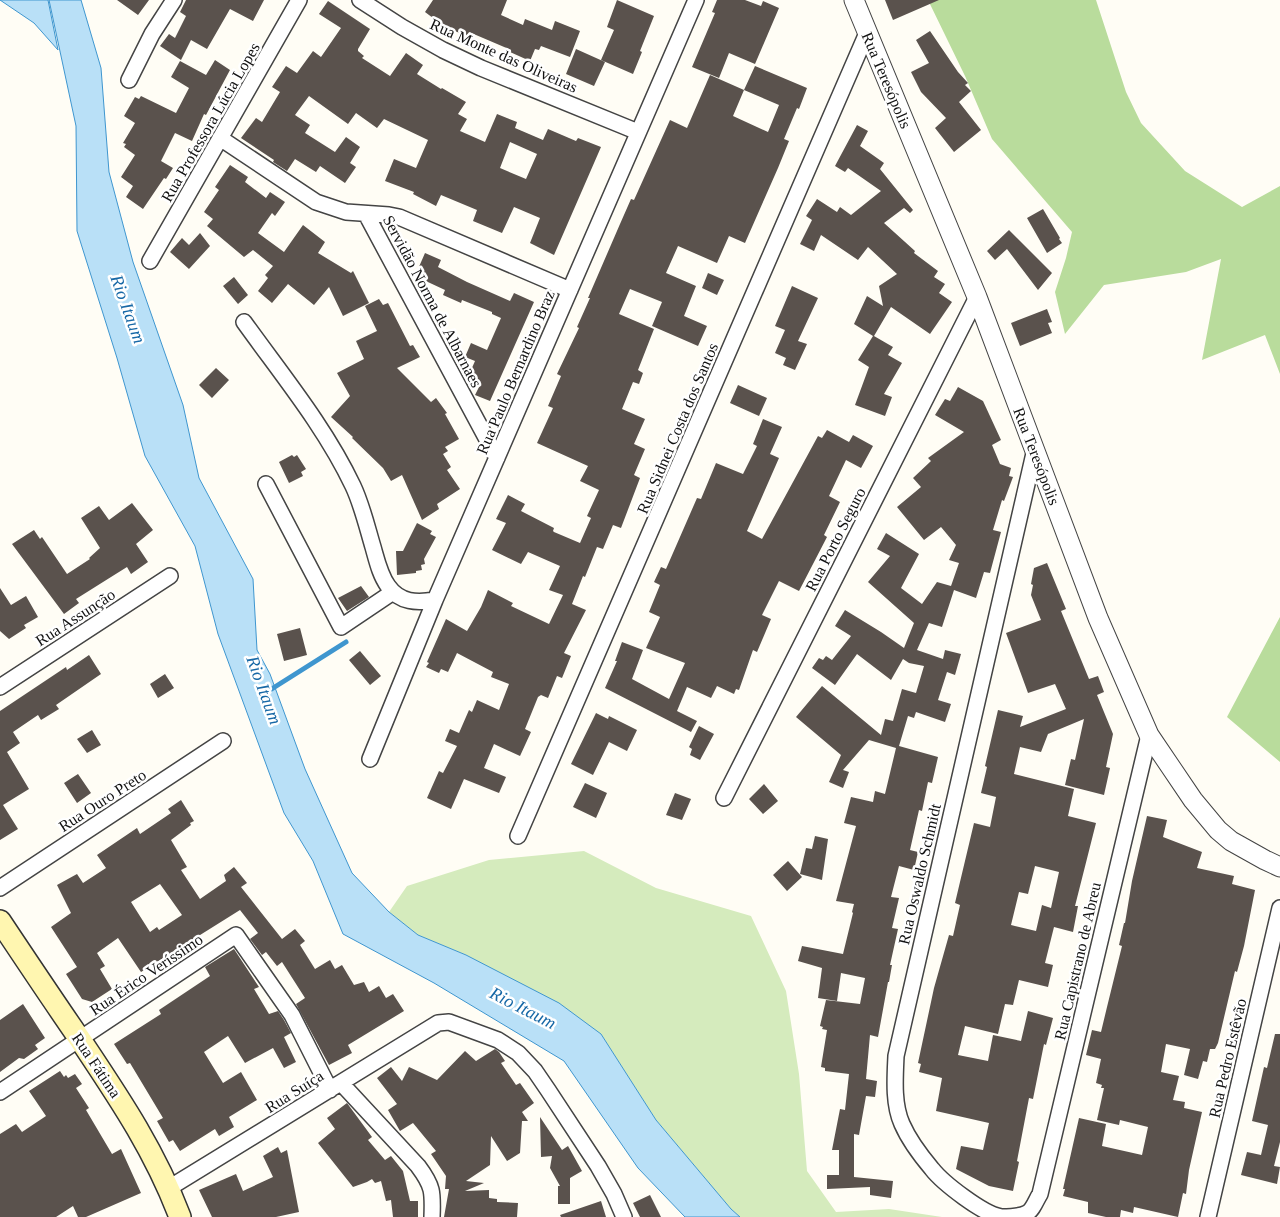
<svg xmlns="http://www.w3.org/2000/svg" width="1280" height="1217" font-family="'Times New Roman',serif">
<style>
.green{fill:#d5ebbd}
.forest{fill:#b9dc9c}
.water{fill:#b9e0f7;stroke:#3f96cf}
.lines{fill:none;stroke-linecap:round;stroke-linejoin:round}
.stream{stroke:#3f96cf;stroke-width:5}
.building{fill:#5a524d;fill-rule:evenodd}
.minor-casing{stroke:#444;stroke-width:18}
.tertiary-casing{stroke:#444;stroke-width:21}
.secondary-casing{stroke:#333;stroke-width:24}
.minor{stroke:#fff;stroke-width:15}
.tertiary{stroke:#fff;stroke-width:19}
.secondary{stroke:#fff6b0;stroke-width:21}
.labels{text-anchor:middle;stroke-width:5;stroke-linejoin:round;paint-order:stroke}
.street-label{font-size:16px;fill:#111;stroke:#fff}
.water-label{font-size:18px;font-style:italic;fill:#1768a6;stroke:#fff}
</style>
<rect width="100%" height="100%" fill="#fffdf5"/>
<path class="green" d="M584 851 656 888 751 916 786 991 799 1074 807 1171 836 1212 889 1209 942 1217H740L731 1209 656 1120 601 1034 466 955 418 935 389 912 407 886 489 860Z"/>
<path class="forest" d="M928 0H1096L1126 92 1141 123 1185 171 1242 207 1280 186V374L1265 335 1202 360 1221 259 1186 272 1104 285 1065 334 1055 292 1066 258 1072 232 992 139 965 76Z
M1280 617V762L1227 717Z"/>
<path class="water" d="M0 0H48L58 50 34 23Z
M49 0H81L101 68 109 172 133 262 183 405 199 478 253 579 257 650 270 674 305 769 352 873 389 912 418 935 466 955 559 1003 601 1034 656 1120 731 1209 740 1217H685L638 1168 564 1061 434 983 343 934 313 861 284 813 218 634 195 546 145 456 117 358 77 231 76 126Z"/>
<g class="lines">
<path class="stream" d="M270 690 346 642"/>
</g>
<path class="building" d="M117 0H149L138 15Z
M186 0H264L253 21 230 9 207 49 191 40 181 60 160 46 169 34 175 38 186 16 180 12Z
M433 0H507L501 15 523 25 525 19 552 30 555 21 580 31 570 57 541 46 539 50 535 49 530 61 510 52 511 50 469 32 467 36 445 27 425 12Z
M617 0 654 16 640 51 642 52 633 74 601 60 614 30 607 27Z
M717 0H745L761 6 763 1 779 8 755 64 729 53 719 78 692 67 715 13 712 12Z
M885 0H939L893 20Z
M328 1 370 29 358 49V51L364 56 362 58 390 76 406 53 423 65 417 74 441 89 442 88 466 102 458 114 467 119 460 131 485 142 497 114 517 122 515 128 543 140 548 129 576 141 578 138 601 147 554 255 530 243 540 218 514 207 502 233 473 221 477 210 441 195 436 206 413 194 414 192 385 181 394 159 416 168 428 140 384 119 377 128 356 113 348 124 309 96 295 115 310 125 305 133 335 152 346 137 360 147 350 163 356 167 345 183 320 166 316 172 295 159 287 171 273 162 274 160 241 138 256 118 262 122 280 92 272 87 286 66 297 73 313 51 321 57 341 28 319 14ZM510 142 537 154 526 179 500 168Z
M930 31 958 72 968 83 965 85 971 91 959 102 981 130 954 152 935 128 946 118 921 92 911 72 929 63 916 40Z
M576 49 605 62 594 86 566 74Z
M215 60 230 70 206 115 204 114 192 141 175 133 161 161 173 168 166 179 164 178 143 209 126 197 133 186 121 177 135 155 124 147 126 144 123 143 135 123 124 116 135 97 139 99 141 96 176 113 189 88 171 77 180 61 206 75Z
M755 66 807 88 799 109 797 108 784 139 789 141 778 168 745 243 729 236 717 263 678 246 666 273 696 286 684 316 707 326 698 346 652 326 662 302 630 289 619 314 654 329 638 370 643 373 639 384 633 382 622 409 645 419 634 444 645 449 634 475 640 478 621 528 613 525 603 549 597 547 585 577 583 576 572 604 586 610 564 653 571 656 562 678 557 676 548 698 541 695 538 697 525 729 531 732 520 756 494 744 484 768 506 777 499 793 464 779 451 809 427 798 439 771 443 773 457 746 445 741 450 729 459 733 469 710 472 712 477 700 499 710 509 684 491 677 493 672 457 653 448 672 441 669 439 673 426 667 429 663 427 662 446 619 467 631 481 607 488 590 513 603 511 606 549 624 563 595 549 590 560 566 528 552 521 564 492 550 506 523 496 519 508 495 525 504 521 511 554 528 553 531 554 532 580 543 591 518 587 516 599 490 580 481 588 466 537 443 553 408 548 406 561 376 557 374 579 328 577 327 590 298H588L620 224 631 199 634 200 670 120 687 128 710 75 744 90ZM744 90 779 105 768 132 733 116Z
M857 125 868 131 860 146 884 163 880 169 913 210 910 213 904 208 884 223 915 251 914 253 938 271 934 277 945 284 939 293 952 302 930 334 891 307 874 336 893 347 888 355 902 363 884 394 892 397 885 416 855 405 869 367 858 360 873 336 854 324 867 296 883 306 879 286 897 274 868 247 858 260 821 235 814 251 800 244 812 220 806 216 817 199 837 212 840 207 851 215 881 191 848 168 845 172 835 166Z
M230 165 248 177 245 182 266 198 270 192 285 202 275 216 272 213 258 233 284 252 303 225 325 242 318 253 351 273 353 271 369 303 343 316 329 287 314 305 288 284 272 303 258 291 268 278 265 275 273 266 253 250 244 257 207 226 213 219 204 212 219 190 215 187Z
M1043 209 1060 238 1059 239 1062 243 1047 253 1027 218Z
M1009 230 1052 273 1038 290 1007 249 995 260 987 251Z
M200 233 210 246 189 269 170 252 182 238 189 245Z
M425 253 441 260 438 267 467 282 510 301 514 293 534 302 490 401 475 395 480 385 476 383 477 381 468 377 475 361 465 357 471 343 487 350 501 318 492 314V312L462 300 461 303 443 295 445 290 415 276Z
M708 273 724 280 717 295 702 288Z
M234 277 248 295 238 304 223 286Z
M792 286 818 298 798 341 807 344 795 370 783 365 786 358 775 353 785 330 775 326Z
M379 299 383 305 388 303 410 346 413 345 420 357 397 368 431 402 436 398 447 413 445 414 459 439 445 447 448 451 443 454 451 467 447 470 460 489 437 504 439 509 422 520 402 475 391 481 383 468 352 438 353 437 331 417 350 396 337 373 364 359 356 341 377 331 365 306Z
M1047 309 1052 322 1048 323 1052 333 1020 346 1011 323Z
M216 368 229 380 212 398 199 385Z
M738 385 767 398 759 416 730 403Z
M958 387 983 401 1001 440 992 445 1000 464 1011 468 1009 476 1013 477 1004 501 1002 500 993 530 1001 532 990 573 984 572 976 598 954 590 942 627 929 623 917 650 943 659 945 650 961 654 955 675 947 672 938 700 951 704 945 722 916 712 914 718 908 716 899 746 938 757 932 783 928 782 922 811 919 810 910 850 918 852 914 870 899 866 891 897 899 898 892 928 898 929 890 965H892L889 982H888L878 1037 870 1035 866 1079 877 1081 875 1097 866 1096 859 1135 854 1134V1177L893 1181 891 1198 870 1195V1187L827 1189V1175H839V1150H832L840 1109 845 1110 849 1074 825 1071V1068L821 1067 827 1030 822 1029 823 1027 820 1026 826 1000 860 1004 865 978 841 973 837 1001 818 998 822 968 798 961 802 946 843 954 853 913 852 912 854 904 836 901 856 826 844 823 851 797 873 802 875 791 885 794 896 748 869 740 843 770 849 772 843 788 829 782 841 755 796 717 822 686 881 735 885 719 893 721 902 689 916 693 924 666 909 663 903 659 891 680 857 654 835 685 812 668 819 658 823 660 826 656 832 660 851 636 835 626 845 610 881 632 904 648 914 623 868 582 890 556 877 549 886 533 919 554 901 588 922 604 937 582 951 586 959 563 949 560 956 545 941 527 924 540 897 507 921 487 913 478 931 461 928 458 964 432 935 415 945 399 950 401Z
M763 419 782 427 770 454 779 458 747 531 762 539 818 436 822 438 827 430 849 442 853 435 873 446 861 468 846 460 829 496 840 502 824 535 827 537 799 591 779 581 762 615 771 619 757 652 753 650 739 690 736 689 734 694 717 686 711 698 687 687 677 711 697 721 691 732 605 688 617 661H615L622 642 643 650 632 679 669 699 685 663 646 648 660 617 649 612 660 585 654 582 661 567 666 569 697 498 701 499 716 463 743 474 757 446 753 444Z
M292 455 294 457 297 455 306 469 301 472 303 476 289 483 279 462Z
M132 503 153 530 136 544 148 562 131 574 127 567 111 577 76 599 79 603 64 614 12 544 34 530 40 539 42 537 67 574 90 559 89 558 100 548 81 518 99 506 109 520Z
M417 523 432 531 430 534 436 537 424 559 425 564 421 565 422 570 416 571V573L397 575 396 551H403Z
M1047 563 1066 609 1061 611 1089 679 1098 676 1104 692 1097 695 1113 734 1106 767 1110 768 1104 795 1065 785 1071 759 1075 760 1084 719 1048 734 1041 752 1020 747 1014 774 1074 789 1068 816 1096 823 1075 906H1078L1073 932 1054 927 1045 963 1053 965 1048 987 1019 980 1013 1005 1005 1004 998 1034 965 1026 958 1055 988 1061 993 1035 1021 1041 1028 1011 1053 1018 1046 1045 1044 1044 1033 1099 1029 1098 1017 1161 1019 1162 1013 1191 989 1186 956 1169 961 1146 983 1150 989 1123 936 1111 942 1078 919 1072 921 1064 918 1063 934 988 949 935 953 936 960 905 955 903 974 823 990 827 996 797 981 793 987 767 985 766 998 710 1023 716 1020 727 1066 709 1055 684 1028 693 1006 633 1041 620 1031 595 1033 585 1031 584 1034 568ZM1035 866 1059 872 1051 908 1042 905 1036 931 1011 925 1019 892 1028 894Z
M361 586 369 597 347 611 338 598Z
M0 588 11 605 26 596 38 617 24 625 26 628 9 639 0 631Z
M300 628 307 655 284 661 277 634Z
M360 651 381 676 370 685 349 660Z
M89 655 101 674 56 705 59 709 41 720 38 715 13 732 20 743 7 752 29 789 3 805 18 829 0 840V711L66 667 67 670Z
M165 674 174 688 158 698 150 684Z
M596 713 608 719 609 716 637 730 627 751 609 742 593 775 571 764Z
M699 726 714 734 700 760 690 755 692 749 689 747Z
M92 730 101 745 87 753 77 739Z
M78 774 91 793 77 803 64 783Z
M585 783 607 793 596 818 573 807Z
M764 784 778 801 763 814 749 799Z
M675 793 691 799 682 820 666 815Z
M181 800 194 821 190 823 191 825 171 840 187 867 181 870 200 899 226 881 224 875 234 867 247 883 241 887 282 939 295 929 305 941 300 945 315 969 330 960 335 969 342 965 354 985 364 982 369 992 379 986 386 998 393 994 404 1011 348 1045 352 1053 329 1065 296 1004 305 998 282 962 277 966 266 952 262 955 250 939 258 933 240 910 141 972 118 938 97 953 105 966 100 969 112 989 92 1002 82 999 66 974 77 967 51 927 71 913 57 885 77 874 83 883 106 868 97 855 137 828 140 834 171 813 168 809ZM160 884 182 915 159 930 157 927 150 932 131 902Z
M1147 816 1167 820 1163 837 1202 852 1197 868 1234 876 1232 884 1255 890 1244 946 1237 972 1235 971 1218 1043 1215 1049H1210L1207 1062 1203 1061 1198 1079 1184 1075 1190 1049 1166 1044 1161 1072 1179 1076 1173 1100 1185 1102 1184 1108 1202 1112 1189 1170 1186 1194 1183 1193 1178 1217 1134 1207 1133 1213 1121 1210 1120 1217H1106L1088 1213V1202L1063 1196 1065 1189H1063L1079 1118 1106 1124 1102 1146 1142 1155 1148 1127 1120 1120 1119 1125 1097 1120 1104 1088H1101L1102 1085 1096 1083 1101 1059 1086 1055 1092 1030 1101 1032 1107 1007 1122 946 1119 945 1124 923H1125L1132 881Z
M815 836 828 839 822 880 800 874 806 848 812 849Z
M788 861 802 877 787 891 773 875Z
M234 949 259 987 254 989 269 1014 278 1011 284 1020 291 1033 284 1037 296 1062 284 1068 273 1048 245 1063 228 1036 204 1052 223 1083 241 1072 257 1100 229 1117 234 1127 219 1136 215 1129 180 1151 173 1140 169 1142 157 1121 163 1118 130 1063 127 1064 114 1044 161 1014 159 1010 210 976 205 967Z
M23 1004 45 1038 35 1045 38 1049 24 1059 19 1058 0 1072V1020Z
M1275 1034H1280V1142L1274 1166 1280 1167 1277 1184 1241 1175 1247 1152 1261 1155 1268 1125 1252 1121 1264 1067 1267 1068Z
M495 1049 499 1052 505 1061 501 1063 516 1085 520 1083 534 1103 522 1112 528 1121H522L520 1153 507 1161 491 1136 490 1165 466 1181 484 1183 465 1191 489 1190V1198L497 1199V1202L518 1203 517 1217H444L449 1189H445L446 1176 431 1154 436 1151 413 1123 400 1131 388 1110 397 1104 377 1078 391 1067 402 1081 409 1067 437 1080 465 1051 476 1061Z
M60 1071 64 1077 66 1075 68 1078 75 1074 82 1084 76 1088 89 1108 86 1110 112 1154 121 1149 141 1193 86 1217H78L73 1206 56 1217H0V1134L16 1124 22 1132 46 1116 29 1091Z
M347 1103 372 1137 368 1140 385 1160 391 1156 403 1171 410 1201H418V1217H393L391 1200 386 1201 381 1181 375 1183 372 1179 367 1182 353 1187 318 1143 335 1129 327 1118Z
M540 1117 562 1150 568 1146 582 1171 570 1178V1204H558V1186H560L550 1168 552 1156 541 1157Z
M278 1147 281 1153 287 1150 299 1212 276 1217H212L199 1190 236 1174 243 1191 273 1177 263 1156Z
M650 1195 661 1217H640L633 1203Z
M601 1201 606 1217H561L560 1215Z"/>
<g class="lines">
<g class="minor-casing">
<path id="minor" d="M360 0 402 27 443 50 481 68 638 132
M129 80 152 34 174 0
M220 138 316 202 346 212 389 215 399 217 570 290
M366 214 497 458
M150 261 299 0
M244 322C282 375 325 427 353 486 362 505 367 527 373 547 377 561 380 575 388 586 400 603 417 603 435 600
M1035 449 896 1056C895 1078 893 1104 902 1124 909 1140 921 1156 932 1169 943 1183 983 1214 1001 1217 1009 1217 1020 1217 1027 1213 1033 1210 1036 1200 1040 1194L1149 735
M266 484 341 627 393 592
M0 687 170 576
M370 759 435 600 696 0
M724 798 977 297
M518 836 867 33
M0 888 223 741
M341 1083 418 1166C433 1186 433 1192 432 1217
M0 1092 236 935 292 1015 330 1090
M169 1188 438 1023 449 1022 498 1040 518 1053 535 1071 548 1090 598 1166 614 1194 624 1217
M1208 1217 1280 908"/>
</g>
<g class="tertiary-casing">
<path id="tertiary" d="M854 0 977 297 1098 618 1149 735 1193 800 1218 830 1231 841 1265 860 1280 867"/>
</g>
<g class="secondary-casing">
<path id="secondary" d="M0 921C26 960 52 999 79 1038 119 1098 154 1149 180 1217"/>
</g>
<use href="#minor" class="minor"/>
<use href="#tertiary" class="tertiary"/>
<use href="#secondary" class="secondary"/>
</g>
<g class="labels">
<g class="street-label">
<text transform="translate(504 55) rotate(24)" y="6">Rua Monte das Oliveiras</text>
<text transform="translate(887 80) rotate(67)" y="6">Rua Teresópolis</text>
<text transform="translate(210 122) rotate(-60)" y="6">Rua Professora Lúcia Lopes</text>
<text transform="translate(433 301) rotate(62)" y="6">Servidão Norma de Albarnaes</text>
<text transform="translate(515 372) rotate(-67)" y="6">Rua Paulo Bernardino Braz</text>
<text transform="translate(677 428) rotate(-67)" y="6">Rua Sidnei Costa dos Santos</text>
<text transform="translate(1037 456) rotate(69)" y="6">Rua Teresópolis</text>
<text transform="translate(835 539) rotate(-63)" y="6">Rua Porto Seguro</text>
<text transform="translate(75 617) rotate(-33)" y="6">Rua Assunção</text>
<text transform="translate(102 800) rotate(-33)" y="6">Rua Ouro Preto</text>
<text transform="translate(919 874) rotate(-77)" y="6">Rua Oswaldo Schmidt</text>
<text transform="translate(1077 961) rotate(-77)" y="6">Rua Capistrano de Abreu</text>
<text transform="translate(146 974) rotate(-34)" y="6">Rua Érico Veríssimo</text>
<text transform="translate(1227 1058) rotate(-77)" y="6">Rua Pedro Estêvão</text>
<text transform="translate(97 1065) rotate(56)" y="6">Rua Fátima</text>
<text transform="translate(294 1091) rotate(-32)" y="6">Rua Suíça</text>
</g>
<g class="water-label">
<text transform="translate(128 309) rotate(70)" y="6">Rio Itaum</text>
<text transform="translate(264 690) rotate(70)" y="6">Rio Itaum</text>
<text transform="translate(523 1008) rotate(27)" y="6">Rio Itaum</text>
</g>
</g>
</svg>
